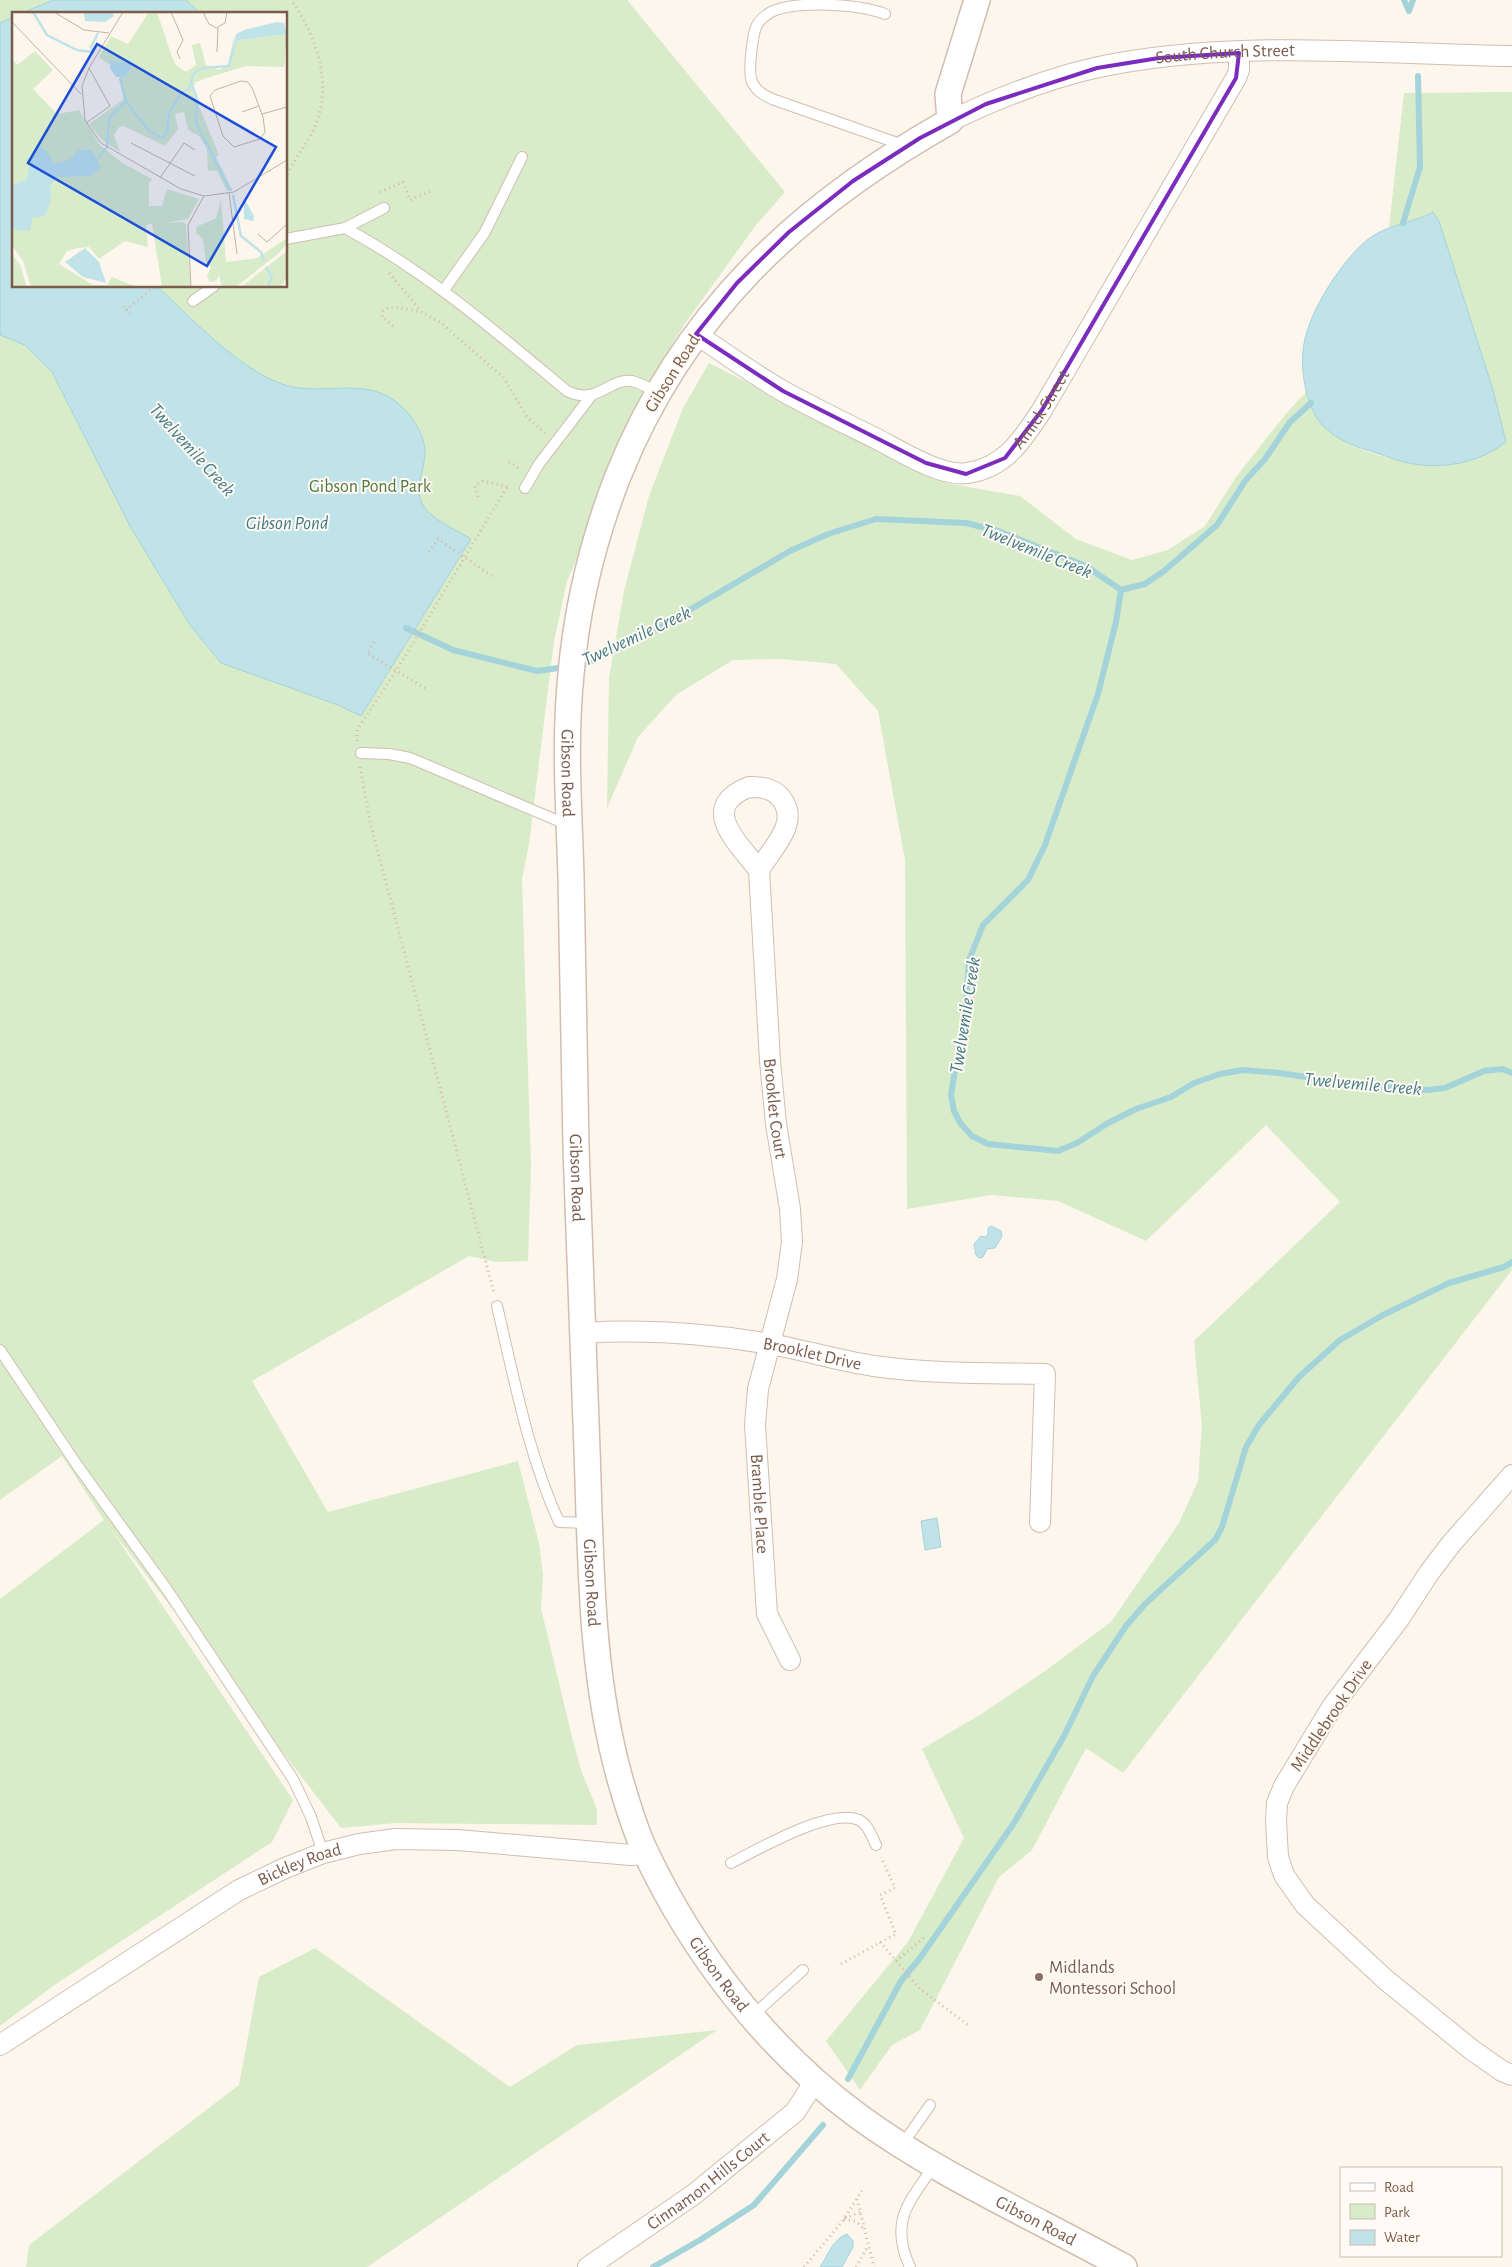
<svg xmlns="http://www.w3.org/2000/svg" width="1512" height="2267" font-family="'Alegreya Sans',sans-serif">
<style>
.green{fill:#d8ecc9;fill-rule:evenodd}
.water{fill:#bfe3e8;stroke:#a5d3da}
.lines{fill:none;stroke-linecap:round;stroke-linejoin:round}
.stream{stroke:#a5d3da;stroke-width:6}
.service-casing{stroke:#d1beb0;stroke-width:12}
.minor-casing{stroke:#d1beb0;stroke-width:22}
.tertiary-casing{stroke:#d1beb0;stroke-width:28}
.path{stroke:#d9b8a5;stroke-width:3;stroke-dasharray:1 4;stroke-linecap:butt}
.service{stroke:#fff;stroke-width:10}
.minor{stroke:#fff;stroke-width:20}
.tertiary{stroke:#fff;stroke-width:25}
.marked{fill:none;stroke:#7b2cbf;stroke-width:4;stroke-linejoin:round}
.education-dot{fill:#8d6e63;stroke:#fffaf3;stroke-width:2}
.labels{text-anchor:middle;stroke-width:4;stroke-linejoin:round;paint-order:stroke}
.street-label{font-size:18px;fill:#7a5c4d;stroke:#fffaf3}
.park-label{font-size:18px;fill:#537a41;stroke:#fffaf3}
.education-label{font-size:18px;fill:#785e54;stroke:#fffaf3;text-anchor:start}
.water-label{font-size:19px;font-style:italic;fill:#437c86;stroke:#fffaf3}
.inset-river{fill:none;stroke:#bfe3e8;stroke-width:2.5}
.inset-road{fill:none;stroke:#c5b3a7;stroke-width:1}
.view{fill:#1d4ed8;fill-opacity:0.15;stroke:#1d4ed8;stroke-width:2.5}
.inset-edge{fill:none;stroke:#7a5c4d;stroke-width:2.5}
</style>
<rect width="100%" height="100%" fill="#fdf6ec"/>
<path class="green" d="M0 0H627L785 192 756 225 684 325 641 396 607 472 580 552 567 581 554 641 529 844 522 880 531 1166 528 1261 496 1262 469 1256 252 1381 328 1512 518 1461 539 1543 543 1575 541 1608 572 1737 582 1773 597 1809V1825L396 1823 341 1828 111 1529 293 1800 272 1842 53 1986 0 2026V1599L104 1520 62 1456 0 1500ZM14 14H286V286H14Z
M1512 92V1270L1123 1773 1086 1748 1032 1850 999 1877 920 2030 892 2045 860 2090 826 2041 908 1942 964 1838 922 1749 983 1713 1045 1671 1111 1622 1179 1523 1198 1481 1202 1426 1194 1341 1340 1202 1266 1125 1146 1241 1058 1201 991 1195 907 1209 905 860 878 711 836 664 781 659 733 660 676 695 638 737 607 808 609 678 624 591 649 496 683 408 709 363 946 483 1020 496 1076 539 1132 560 1168 550 1205 526 1236 477 1284 416 1306 392C1310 401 1313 412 1319 420 1344 455 1426 471 1466 461L1432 212 1424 217 1389 227 1404 93Z
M315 1948 510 2087 577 2045 717 2030 367 2267H26L29 2245 239 2085 259 1977Z"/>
<path class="water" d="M53 0H186L201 14H20Z
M14 17V286H157C191 318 239 369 282 384 321 398 366 374 400 405 413 417 426 436 425 455 424 471 413 491 424 507 432 519 458 531 471 539L361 716 338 705 221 663 190 625 131 528 52 372 25 345 0 335V23Z
M1433 212 1439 221 1493 390 1506 442C1479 463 1442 470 1409 463 1397 461 1384 455 1373 452 1353 446 1330 437 1318 420 1304 398 1299 363 1305 339 1312 307 1342 261 1367 240 1387 224 1411 224 1433 212Z
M991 1226 1001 1231 1002 1236 995 1248 987 1249 983 1257 979 1258 976 1255 974 1244 981 1236 985 1237 988 1235V1228Z
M937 1518 941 1547 925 1550 921 1521Z
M847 2234 853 2241V2247L842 2267H820C828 2255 833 2239 847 2234Z"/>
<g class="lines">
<path class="stream" d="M1404 0 1409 11
M1409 11 1413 0
M1403 223 1420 167 1418 76
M1121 590 1116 622 1098 694 1045 845 1028 880 983 925 969 960 966 1004 951 1095 954 1111 961 1124 972 1136 988 1144 1058 1151 1077 1143 1108 1123 1136 1109 1171 1097 1194 1083 1220 1074 1243 1070 1279 1073 1367 1086 1427 1090 1445 1088 1484 1071 1503 1069 1512 1073
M1121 590 1145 584 1164 571 1217 525 1245 481 1265 459 1290 422 1311 403
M406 628 453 650 537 671 565 667
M577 664 589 662 657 629 790 551 828 534 876 519 966 523 998 531 1086 566 1121 590
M848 2079 901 1981 920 1958 1014 1823 1064 1736 1093 1676 1126 1626 1145 1604 1215 1540 1222 1527 1246 1447 1259 1425 1299 1377 1340 1340 1383 1315 1449 1283 1504 1267 1512 1262
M653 2267 700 2240 754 2205 823 2125"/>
<g class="service-casing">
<path id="service" d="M885 14C859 4 796 0 771 12 766 15 760 20 757 25 752 35 748 72 752 82 756 91 764 95 772 99L903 145
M345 228C427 272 496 332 567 391 598 406 608 378 632 381 641 383 650 389 658 393
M286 239 345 228 384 208
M444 290 485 232 522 157
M193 301 214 286
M525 488 539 464 591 396
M361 753 389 754 410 758 568 825
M497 1306C514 1378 528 1454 559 1522L589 1523
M0 1350 77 1465 166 1588 293 1779 311 1817 323 1853
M731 1863C757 1850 830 1807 859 1820 868 1824 872 1837 876 1845
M752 2016 803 1970
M902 2145 930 2105
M910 2267C889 2221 909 2202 934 2166"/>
</g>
<g class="minor-casing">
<g id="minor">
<path id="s1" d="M950 121C998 98 1047 78 1099 67 1234 39 1376 54 1512 56"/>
<path id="s2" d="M696 334C724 353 752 373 781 390 813 408 847 424 879 440 902 452 942 477 967 473 1005 468 1023 439 1042 410L1236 78 1239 70V53"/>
<path d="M749 787C761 787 773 788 781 798 801 823 771 849 759 870 739 844 697 807 749 787Z"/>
<path id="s3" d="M759 870 770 1061 776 1124 790 1209 792 1242 787 1279 758 1389 755 1425 767 1614 790 1660"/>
<path id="s4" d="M582 1333C646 1329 707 1333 770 1344 805 1350 839 1361 874 1366 930 1374 988 1373 1045 1374L1040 1522"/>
<path d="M1512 1475 1451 1544 1429 1573 1399 1619 1332 1707 1284 1786 1277 1803 1276 1821 1278 1857 1284 1875 1305 1905 1386 1980 1472 2050 1502 2071 1512 2075"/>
<path id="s5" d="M0 2045 239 1890 285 1868 323 1853 359 1844 396 1839 457 1840 631 1855 646 1854"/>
<path id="s6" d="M588 2267 693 2195 795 2112 815 2081"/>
</g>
</g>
<g class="tertiary-casing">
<g id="tertiary">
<path id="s7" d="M977 0 948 94 950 121C799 206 683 313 618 476 593 540 577 606 571 674 564 741 569 810 571 877 573 967 574 1056 576 1145 579 1247 584 1349 587 1450 591 1561 590 1672 620 1779 627 1803 634 1828 645 1851 693 1953 767 2049 858 2116 940 2176 1036 2218 1124 2267"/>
</g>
</g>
<path class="path" d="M286 179C292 161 305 147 313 131 334 88 318 38 291 0
M380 192 403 182 410 200 432 191
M389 273 420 310
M123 306 130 314
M126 310 155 286
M393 326 382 317 383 311 390 307 420 311 441 323 504 378 527 417 545 433
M509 462 515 465 520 470
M478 497 475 486 483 481 508 487
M429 552 438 539 495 578
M374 642 367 653 428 690
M357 741V730L396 671 507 487
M360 767 370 822 494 1293
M880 1942 919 1988 968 2025
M896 1961 926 1936
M841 1964 896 1934 880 1895 895 1888 881 1857
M857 2199 874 2267
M845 2218 860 2212
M844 2219 857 2222 865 2230
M804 2267 842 2222 863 2189
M856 2267 868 2246"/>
<use href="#service" class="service"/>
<use href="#minor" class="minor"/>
<use href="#tertiary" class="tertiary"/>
</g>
<path class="marked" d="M1239 53 1236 78 1042 410 1005 458 966 474 926 463 783 391 696 334 737 283 789 232 853 181 920 138 986 104 1097 68 1159 58Z"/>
<circle class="education-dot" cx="1039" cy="1977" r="5"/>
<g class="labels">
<g class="street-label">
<text dy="6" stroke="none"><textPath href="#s1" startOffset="286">South Church Street</textPath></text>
<text transform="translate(672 373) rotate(-58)" y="6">Gibson Road</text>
<text dy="6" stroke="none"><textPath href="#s2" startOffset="409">Amick Street</textPath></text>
<text dy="6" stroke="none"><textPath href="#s7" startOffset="925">Gibson Road</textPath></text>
<text dy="6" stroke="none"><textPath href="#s3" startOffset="239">Brooklet Court</textPath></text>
<text dy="6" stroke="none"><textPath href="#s7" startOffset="1330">Gibson Road</textPath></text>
<text dy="6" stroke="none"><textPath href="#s4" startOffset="232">Brooklet Drive</textPath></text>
<text dy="6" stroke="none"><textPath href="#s3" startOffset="640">Bramble Place</textPath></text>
<text dy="6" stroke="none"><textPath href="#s7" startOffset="1735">Gibson Road</textPath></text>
<text transform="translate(1331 1715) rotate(-56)" y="6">Middlebrook Drive</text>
<text dy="6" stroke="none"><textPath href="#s5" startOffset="351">Bickley Road</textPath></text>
<text dy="6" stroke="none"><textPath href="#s7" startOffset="2154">Gibson Road</textPath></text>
<text dy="6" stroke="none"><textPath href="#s6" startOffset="148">Cinnamon Hills Court</textPath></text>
<text dy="6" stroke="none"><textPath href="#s7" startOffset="2560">Gibson Road</textPath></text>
</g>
<g class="park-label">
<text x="370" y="492">Gibson Pond Park</text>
</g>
<g class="education-label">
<text x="1049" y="1973">Midlands<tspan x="1049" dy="21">Montessori School</tspan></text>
</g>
<g class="water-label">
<text transform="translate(193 449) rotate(48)" y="7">Twelvemile Creek</text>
<text x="287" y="529">Gibson Pond</text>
<text transform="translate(1037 550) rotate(22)" y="7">Twelvemile Creek</text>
<text transform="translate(636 635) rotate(-25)" y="7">Twelvemile Creek</text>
<text transform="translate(964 1015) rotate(-81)" y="7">Twelvemile Creek</text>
<text transform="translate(1363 1083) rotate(5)" y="7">Twelvemile Creek</text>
</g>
</g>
<g transform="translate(12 12)">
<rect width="275" height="275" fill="#fdf6ec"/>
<path d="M137 0H145L160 45 164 53 174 60 184 53 180 33 188 31 194 53 207 58 216 52 222 24V32L228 28 275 22 272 55 234 54 195 66 184 70 180 77 207 143 204 145 220 178 215 179 205 159 196 158 195 137 187 124 176 118 172 100 163 102 166 117 153 134 112 114 107 115 102 123 108 140 91 129 77 112 112 87 107 66 117 61 120 54 99 48 97 52 87 45 99 24 116 32ZM23 39 41 58 21 77 45 102 67 98 88 133 109 150 140 167 137 171V194H150L155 177 187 187 176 207 153 211 171 210 174 213 179 275H150L140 212 134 213 136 235 113 229 87 247 77 235 66 236 55 239 47 252 81 273H95L100 265 125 275H19L11 249 0 233V46L5 53ZM209 187 214 250 245 246 275 226V232L267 241 224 275H210L207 263 204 269 198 270 195 264 199 255 194 251 191 227 184 221V215L204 206ZM275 239V265L269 275H229ZM0 242 8 253 15 275H0Z" fill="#d8ecc9"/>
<path d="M72 0H100L102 4 93 10 73 9ZM265 10 272 11 275 22 228 28 222 32 224 22 232 18ZM98 48 120 52 119 58 112 65H104L98 56ZM28 135 35 139 42 152 57 148 66 138H80L89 155 79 164 45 165 38 174 39 189 33 204 20 206 18 219 0 217V173L15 167 20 141ZM232 186 242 204 241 209 232 207ZM73 236 87 250 94 271 71 265 53 250Z" fill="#bfe3e8"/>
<path class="inset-river" d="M21 0 35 23 65 38 81 40 79 35 86 21M108 66 114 89M179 70 185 87 184 111 219 179M114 89 136 118 150 126 155 120 157 102 169 81 177 77 182 61 191 56 217 54 223 32M85 147 95 135 97 106 113 90M221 183 229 224 249 240 252 249M254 255 260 265 256 275"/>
<path class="inset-road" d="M42 0 72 18 97 21M111 0 77 56 70 74 73 108 89 131 169 177 192 184 222 180 275 148M159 0 171 28 165 40 168 47M191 0 197 12 204 16 213 11 215 0M0 10 69 82M275 34V76M205 40 206 16M229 69 236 70 241 78 251 105 253 120 248 127 222 135 211 124 198 84 203 78ZM230 100 247 94M250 102 275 95M74 111 98 94 77 56M119 131 183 164M148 166 172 131 183 138M217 181 225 242M246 222 255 230 275 212M179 275 176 213 192 184"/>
<path class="view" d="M85 32 264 135 195 254 16 151Z"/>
<rect width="275" height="275" class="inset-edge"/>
</g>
<rect x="1340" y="2167" width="162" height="90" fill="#fffaf3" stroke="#cabbb1"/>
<rect x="1350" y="2183" width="25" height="8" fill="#ffffff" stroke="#cabbb1"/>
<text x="1384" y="2192" font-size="15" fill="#7a5c4d">Road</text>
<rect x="1350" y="2204" width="25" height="15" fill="#d8ecc9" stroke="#cabbb1"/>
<text x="1384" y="2217" font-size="15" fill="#7a5c4d">Park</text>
<rect x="1350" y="2230" width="25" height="15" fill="#bfe3e8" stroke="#cabbb1"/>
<text x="1384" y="2242" font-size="15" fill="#7a5c4d">Water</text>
</svg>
